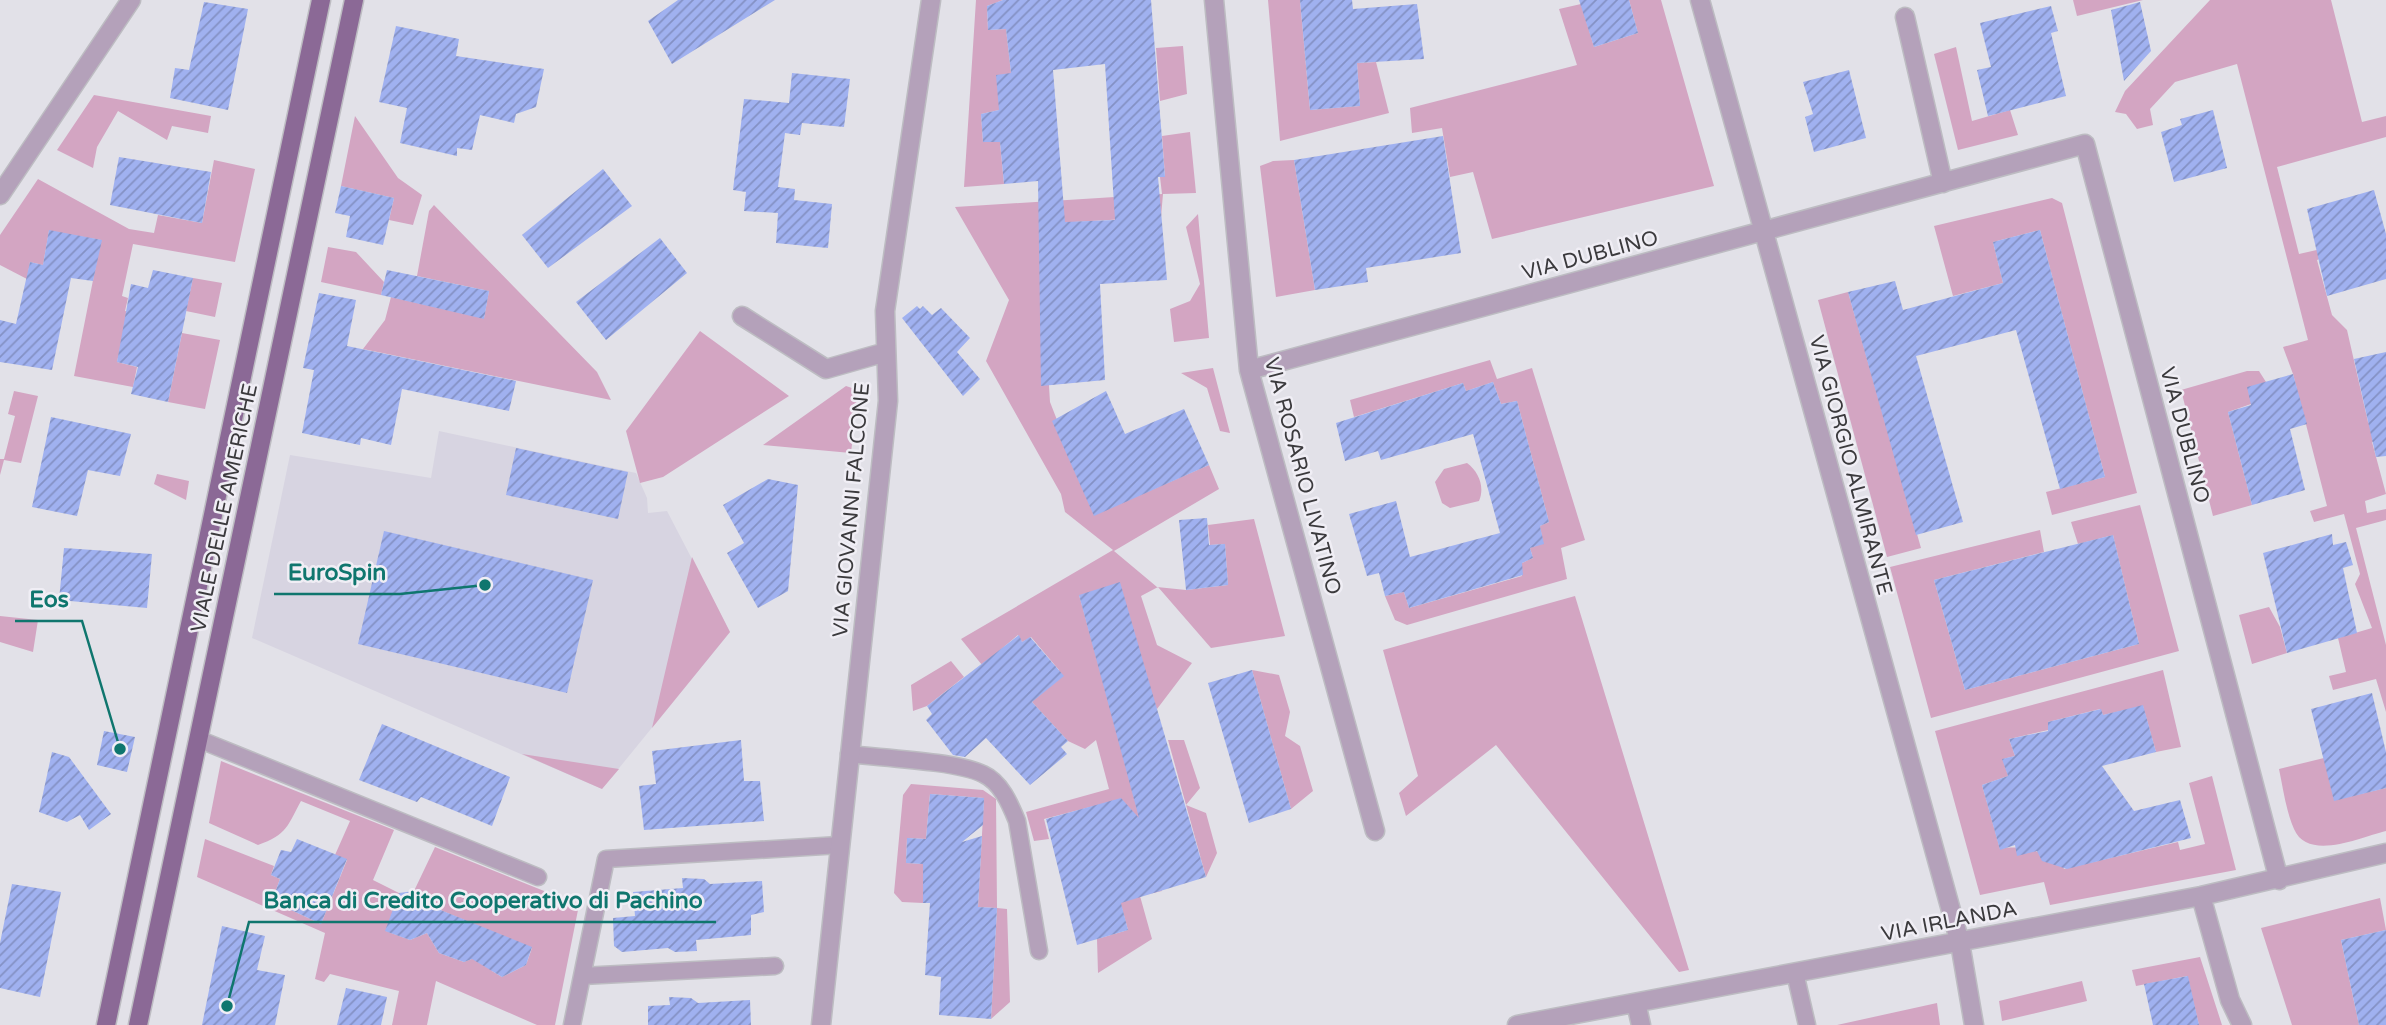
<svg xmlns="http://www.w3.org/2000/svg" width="2386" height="1025" font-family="'Varela Round',sans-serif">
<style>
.built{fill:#d7d4e1}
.garden{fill:#d3a5c2}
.building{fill:url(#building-hatch);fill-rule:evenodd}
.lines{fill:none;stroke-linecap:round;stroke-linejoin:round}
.lane-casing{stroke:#bdbcc2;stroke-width:19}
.street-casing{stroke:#bdbcc2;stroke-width:21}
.primary-casing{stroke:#bdbcc2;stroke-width:21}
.lane{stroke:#b4a1ba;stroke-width:16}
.street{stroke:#b4a1ba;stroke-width:18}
.primary{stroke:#8b6996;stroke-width:18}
.labels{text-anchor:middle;stroke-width:5;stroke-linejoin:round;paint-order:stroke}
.street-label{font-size:21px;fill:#3b3a3d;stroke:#f0eef5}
.leader{fill:none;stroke:#0f766e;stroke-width:2.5}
.callout-dot{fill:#0f766e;stroke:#f0eef5;stroke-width:2.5}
.callout-label{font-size:23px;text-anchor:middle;font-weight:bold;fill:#0f766e;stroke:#f0eef5;stroke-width:5;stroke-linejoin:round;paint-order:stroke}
</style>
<defs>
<pattern id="building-hatch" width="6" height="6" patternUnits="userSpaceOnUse" patternTransform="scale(1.75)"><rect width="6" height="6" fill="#a0b1f0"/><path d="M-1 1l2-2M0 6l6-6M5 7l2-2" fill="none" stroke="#8491c4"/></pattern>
</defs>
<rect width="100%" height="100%" fill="#e2e1e8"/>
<path class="built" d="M439 431 636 473 647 498 648 513 667 511 730 632 602 789 252 638 290 455 431 478Z"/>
<path class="garden" d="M976 0H1003L987 6 988 30 1006 29 1011 73 999 110 981 114 983 142H1000L1004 184 964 187Z
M1268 0H1300L1310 110 1360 106 1357 63 1376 62 1389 113 1280 141Z
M1629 0H1661L1714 186 1492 239 1473 172 1450 177 1442 128 1412 133 1410 108 1577 65 1559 9 1581 4 1594 47 1638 33Z
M2073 0H2143L2077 16Z
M2210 0H2331L2362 122 2386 116V137L2277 167 2299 254 2330 247 2332 254 2317 260 2332 315 2347 330 2368 422 2386 439 2372 442 2386 494 2365 501 2367 513 2386 509V520L2356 528 2386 645V712L2376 679 2333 690 2329 676 2346 672 2338 638 2372 628 2355 584 2360 574 2344 514 2314 522 2310 511 2327 506 2293 374 2283 347 2308 340 2237 64 2175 82 2150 109 2153 125 2137 129 2126 114 2115 112 2125 91Z
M1183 46 1187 94 1160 101 1156 48Z
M1956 47 1972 121 2010 110 2018 135 1958 150 1934 54Z
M94 95 211 116 208 133 172 126 167 140 118 111 97 147 93 168 57 150Z
M355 116 398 178 422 195 413 225 389 220 394 198 341 186Z
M1190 132 1196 193 1163 194 1161 217 1039 224 1050 402 1094 515 1209 465 1219 489 1114 551 1157 587 1186 590 1228 585 1225 544 1210 545 1208 525 1254 519 1285 636 1211 648 1158 587 1141 596 1157 645 1192 663 1157 709 1079 595 1162 891 1140 896 1152 939 1098 973 1097 939 1128 930 1094 806 1044 819 1049 839 1034 841 1026 812 1109 789 1096 740 1085 749 1068 741 1032 702 1059 670 1031 637 1022 642 1018 635 982 665 961 639 1113 550 1065 512 1061 494 986 361 1009 300 955 207 1162 194 1160 177 1165 176 1162 136Z
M214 160 255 169 235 262 133 244 122 296 128 298 125 311 144 315 126 322 117 362 137 367 133 387 74 376 101 240 49 231 43 265 30 262 27 279 0 265V235L38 179 129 229 154 233 158 215 202 223Z
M1294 160 1315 290 1276 297 1260 166 1273 161Z
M2052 198 2062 203 2137 493 2052 515 2046 492 2105 477 2040 230 1993 242 2003 283 1953 296 1934 226Z
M434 205 597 372 611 400 363 349 385 320 391 297 484 318 489 291 417 276 429 211Z
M1198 214 1209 338 1174 342 1170 309 1190 301 1200 284 1186 227Z
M328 247 356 252 384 282 381 295 321 282Z
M193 278 222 283 215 317 186 311Z
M1848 292 1921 548 1887 557 1818 300Z
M700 331 789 396 663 477 640 483 626 431Z
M182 333 220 340 205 409 168 402Z
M1490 360 1497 379 1532 368 1585 540 1561 548 1567 579 1407 625 1395 620 1385 596 1404 592 1409 608 1522 576V563L1533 558 1530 548 1543 543 1540 526 1549 522 1517 401 1501 404 1493 382 1466 391 1463 383 1354 417 1350 400Z
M1213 368 1230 433 1220 431 1207 388 1181 373Z
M2247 371H2259L2266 382 2251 404 2228 412 2252 505 2213 516 2181 390Z
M846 386 858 390 851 453 763 445Z
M14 391 38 396 21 463 4 460 0 475V459H4L15 416 8 414Z
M1467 463C1479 472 1485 487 1479 501L1450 508 1442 503 1435 482 1444 469Z
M157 474 189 481 186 500 154 484Z
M2140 505 2179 651 1931 718 1890 567 2040 530 2044 552 1934 580 1965 690 2139 644 2113 535 2078 544 2071 522Z
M692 557 730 632 652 728Z
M1575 596 1689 970 1679 972 1496 745 1406 816 1399 793 1418 776 1383 650Z
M2269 607 2280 627 2287 653 2252 664 2239 615Z
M0 616 38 620 33 652 0 642Z
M951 661 964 677 927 706 913 711 911 685Z
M1252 670 1279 675 1290 712 1285 736 1300 746 1313 791 1291 809Z
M2163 670 2181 747 2156 752 2143 706 2103 715 2100 709 2048 722V730L2009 739 2015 756 2003 759 2008 776 1982 785 2000 849C2023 844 2039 852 2061 861L2064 869 2178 842 2180 850 2205 844 2189 783 2212 776 2236 870 2050 905 2044 882 1980 895 1935 731Z
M1168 740H1184L1200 788 1186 805 1206 813 1217 853 1206 877Z
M522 754 619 769 602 789Z
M2324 758 2335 800 2386 788V831C2361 837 2308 862 2294 829 2286 811 2283 788 2279 769Z
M221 761 394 830 373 880 399 893 386 931 410 940 427 933 439 953 464 962 487 953 498 956 492 971 502 977 526 965 532 948 433 907 414 891 435 847 579 905 555 1025H537L436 981 427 1025H392L399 991 330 974 324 982 315 979 325 933 197 877 205 839 274 866 271 875 280 879 272 901 321 924 347 860 335 855 350 821 301 801C288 825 287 835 258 845L209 823Z
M911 784 983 790 996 799 997 908 1007 909 1010 1002 991 1019 997 908 978 907 984 798 930 794 926 839 907 838 906 863 925 864 923 903 902 902 894 893 903 795Z
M2380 898 2386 930 2341 940 2359 1025H2292L2261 928Z
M2200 957 2222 1025H2199L2187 976 2136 986 2132 970Z
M2082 981 2087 1001 2002 1021 1999 1001Z
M1937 1003 1940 1025H1837Z"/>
<path class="building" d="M678 0H775L672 64 648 21Z
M1003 0H1151L1165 177H1158L1167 280 1100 284 1105 380 1041 386 1038 181 1004 184 1000 142H983L981 114 999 110 996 75 1011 73 1006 29 988 30 987 6ZM1105 64 1115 220 1065 222 1053 70Z
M1300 0H1352L1353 9 1417 4 1424 59 1357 63 1360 106 1310 110Z
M1579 0H1629L1638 33 1594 47Z
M204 2 248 9 228 110 170 98 175 68 189 70Z
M2140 2 2151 51 2124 81 2111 10Z
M2051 6 2058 31 2051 33 2066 96 1988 116 1977 70 1991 67 1980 23Z
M396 26 459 39 456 56 544 69 536 107 516 114 514 123 480 115 472 150 457 148V156L400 143 407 108 379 102Z
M1849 70 1866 138 1814 152 1805 117 1813 114 1803 82Z
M792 73 850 79 844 127 802 123 800 135 785 133 778 187 795 189 794 200 832 204 828 248 776 243 778 213 744 211 746 192 733 190 744 99 789 103Z
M2213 110 2227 168 2174 182 2161 132 2182 125 2180 119Z
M1443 136 1461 253 1366 268 1368 282 1315 290 1294 160Z
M119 157 211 172 202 223 110 205Z
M603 169 632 206 548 268 522 235Z
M341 186 394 198 383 245 346 237 350 216 335 213Z
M2374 190 2386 234V279L2327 296 2307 209Z
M49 230 102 240 93 281 71 278 52 370 0 362V320L16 324 30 262 43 265Z
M2040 230 2105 477 2060 489 2016 330 1916 356 1963 522 1916 535 1848 292 1895 281 1903 310 2003 283 1993 242Z
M660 238 687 273 606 340 576 302Z
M153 270 193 278 168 402 131 394 138 367 117 362 131 284 148 288Z
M387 270 489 291 484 319 381 295Z
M319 293 356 300 347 346 516 381 509 411 402 389 391 445 361 438 360 445 302 433 314 370 303 368Z
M917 306 920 309 923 306 932 315 941 308 970 338 957 352 980 379 963 396 902 318Z
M2386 352V456L2376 457 2354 359Z
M2293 374 2307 424 2290 429 2305 490 2252 505 2228 412 2251 405 2247 387Z
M1493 382 1501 404 1517 401 1549 522 1540 526 1544 544 1530 548 1533 558 1522 563 1523 575 1409 608 1404 592 1385 596 1379 573 1367 576 1349 514 1396 501 1410 557 1500 533 1473 434 1381 460 1378 451 1345 461 1336 423 1463 383 1466 391Z
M1106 391 1125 434 1184 409 1209 465 1094 516 1052 421Z
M51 417 131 434 120 476 88 470 77 516 32 507Z
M516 448 628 472 618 519 506 495Z
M768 479 798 485 788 591 758 608 727 553 744 543 723 505Z
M1207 518 1209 545 1225 544 1228 585 1186 590 1179 520Z
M384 531 593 580 567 693 358 644Z
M2332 534 2333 545 2346 542 2353 565 2343 568 2357 633 2287 653 2263 553Z
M2113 535 2139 644 1965 690 1934 580Z
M64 548 152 554 147 608 59 600Z
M1120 582 1206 877 1121 903 1128 930 1077 945 1046 819 1121 798 1139 818 1079 595Z
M1019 635 1022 642 1030 637 1064 676 1032 702 1068 741 1061 747 1067 754 1030 785 986 738 965 757 953 755 926 720 932 714 927 706Z
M1252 670 1291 809 1249 823 1208 683Z
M2372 693 2386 752V788L2334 801 2311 709Z
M2143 705 2156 752 2102 766 2134 811 2180 800 2191 838 2067 869 2042 861 2037 851 2017 856 2015 845 2000 850 1982 785 2008 776 2002 759 2015 756 2009 739 2048 731V722L2101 709 2103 715Z
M382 724 510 777 492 826 421 797 417 802 359 780Z
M104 731 135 737 127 772 97 765Z
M741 740 744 781H760L764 821 644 830 639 786 656 784 652 751Z
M52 752 69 757 111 814 89 830 80 815 67 822 39 812Z
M930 794 984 798 983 825 962 842 982 836 978 907 997 908 991 1019 939 1015 941 977 925 975 930 903H923V864L906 863 907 838 926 839Z
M297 839 347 859 321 924 272 901 280 879 271 875 281 850 291 852Z
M682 878 704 879 710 884 762 881 764 912 751 915V935L696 940 697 951 675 952 668 948 622 952 614 946 613 918 635 916 633 892 683 888Z
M12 884 61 892 40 997 0 988V943Z
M414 891 433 907 532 947 526 965 502 977 472 959 464 962 439 953 427 933 410 940 385 931 399 893Z
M222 926 265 936 257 970 285 975 275 1025H202Z
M2386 930V1025H2359L2341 940Z
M2188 976 2199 1025H2153L2144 984Z
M346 988 387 997 381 1025H337Z
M669 997 691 998 698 1003 750 1000 751 1025H648V1006L670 1005Z"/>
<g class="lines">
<g class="lane-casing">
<path id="lane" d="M198 739 538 877
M849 754C882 758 956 761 983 774 1001 782 1010 804 1017 821L1039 951
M1795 973 1807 1025
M582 976 775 966
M572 1025 606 859 840 845"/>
</g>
<g class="street-casing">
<path id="street" d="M1214 0 1249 370 1375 831
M1700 0 1960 943 1974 1025
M1905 17 1943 183
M0 195 131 0
M742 316 826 369 886 352
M1249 370 2085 144 2279 880
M2201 896 2230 1000 2242 1025
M1636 1003 1641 1025
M821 1025 888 401 885 311 931 0
M1517 1025 2201 896 2386 853"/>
</g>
<g class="primary-casing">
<path id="primary" d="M106 1025 321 0
M138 1025 354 0"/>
</g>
<use href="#lane" class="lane"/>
<use href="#street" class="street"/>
<use href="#primary" class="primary"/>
</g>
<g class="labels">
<g class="street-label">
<text transform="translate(1590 255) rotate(-15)" y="7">VIA DUBLINO</text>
<text transform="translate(2185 435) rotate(75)" y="7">VIA DUBLINO</text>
<text transform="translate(1851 465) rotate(75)" y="7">VIA GIORGIO ALMIRANTE</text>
<text transform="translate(1303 476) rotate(75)" y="7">VIA ROSARIO LIVATINO</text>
<text transform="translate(224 508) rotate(-78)" y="7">VIALE DELLE AMERICHE</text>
<text transform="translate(851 510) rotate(-85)" y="7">VIA GIOVANNI FALCONE</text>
<text transform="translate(1949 921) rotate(-11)" y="7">VIA IRLANDA</text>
</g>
</g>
<path class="leader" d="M485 585L400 594H274M120 749L82 621H15M227 1006L249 922H716"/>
<g class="callout-dot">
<circle cx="485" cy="585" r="7"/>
<circle cx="120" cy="749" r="7"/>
<circle cx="227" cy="1006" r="7"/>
</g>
<g class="callout-label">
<text x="337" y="580">EuroSpin</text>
<text x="49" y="607">Eos</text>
<text x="483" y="908">Banca di Credito Cooperativo di Pachino</text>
</g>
</svg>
